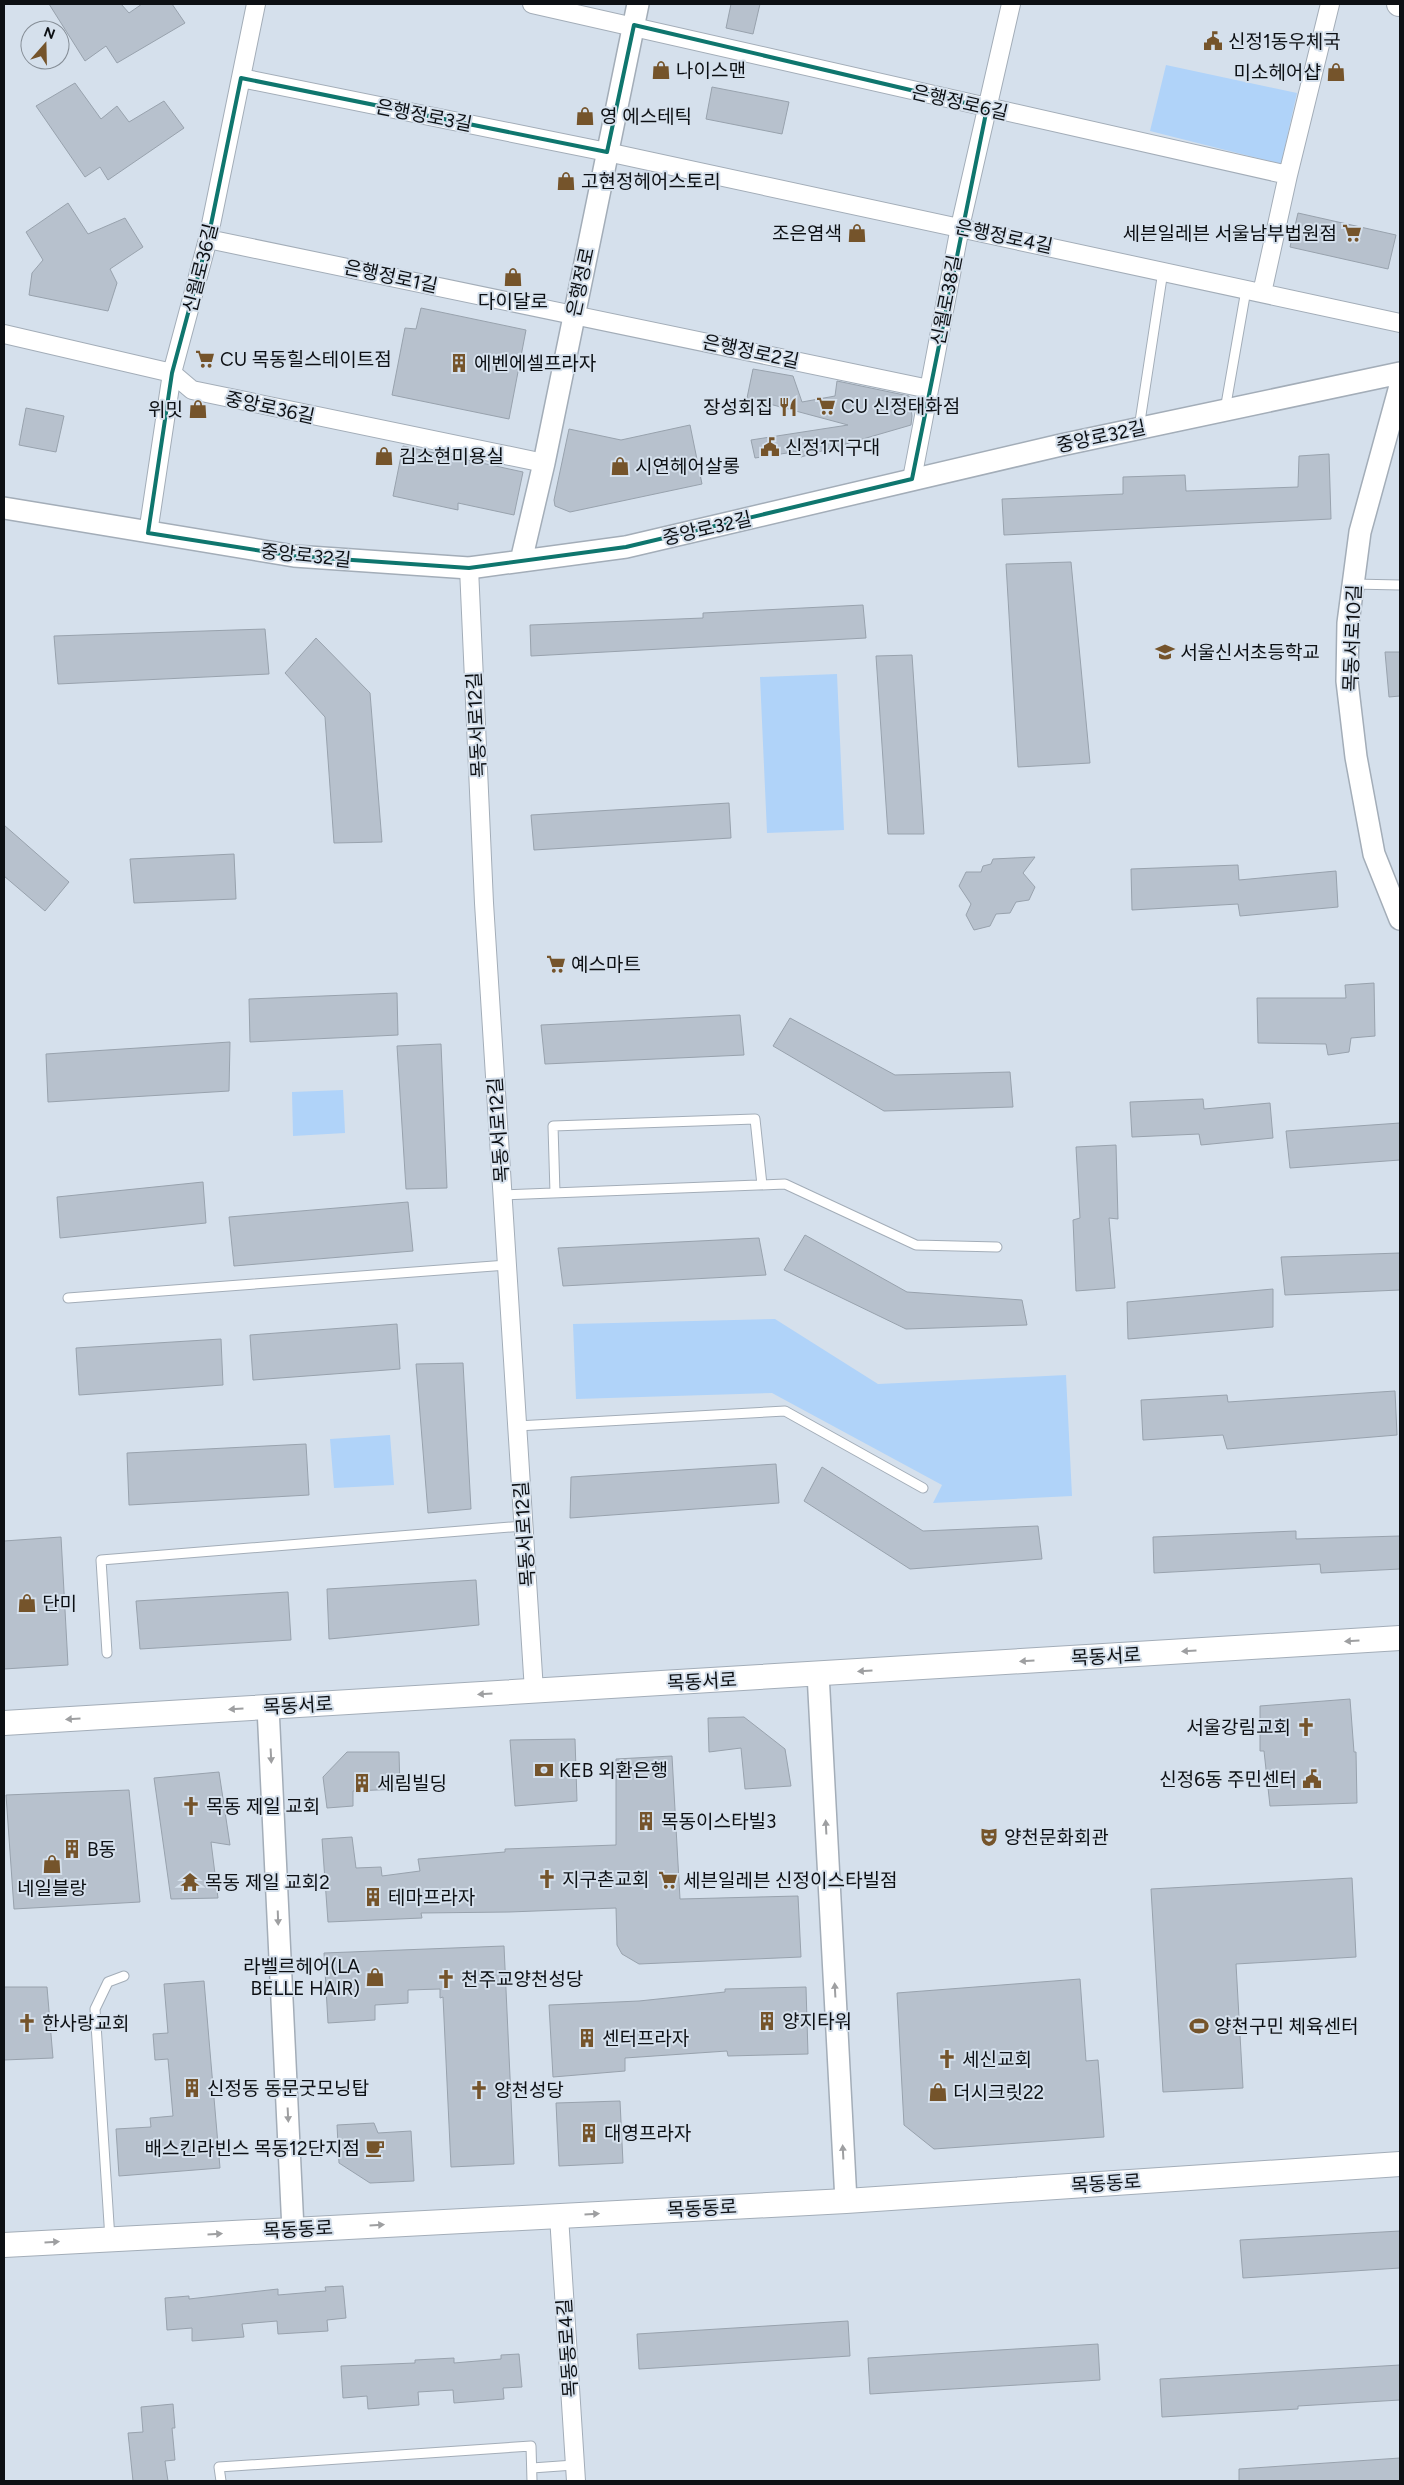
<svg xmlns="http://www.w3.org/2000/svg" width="1404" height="2485" font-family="Figtree,'Noto Sans KR',sans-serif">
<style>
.green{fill:#b0d3f9}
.building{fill:#b7c1cd;stroke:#98a2ad}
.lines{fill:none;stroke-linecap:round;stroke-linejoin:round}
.service-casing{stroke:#a3adb8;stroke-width:11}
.minor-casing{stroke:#a3adb8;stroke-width:20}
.tertiary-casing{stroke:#a3adb8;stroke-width:24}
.secondary-casing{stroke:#a3adb8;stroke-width:26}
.service{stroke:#fff;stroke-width:9}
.minor{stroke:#fff;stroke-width:18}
.tertiary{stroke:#fff;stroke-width:21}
.secondary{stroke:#fff;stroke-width:24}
.oneway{fill:#9e9fa1}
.marked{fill:none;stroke:#0f766e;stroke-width:4;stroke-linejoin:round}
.labels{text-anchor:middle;stroke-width:4;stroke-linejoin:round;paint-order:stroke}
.poi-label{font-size:19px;fill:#0d1014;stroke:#d5e0ec;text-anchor:start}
.street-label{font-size:19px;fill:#0d1014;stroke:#d5e0ec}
</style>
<rect width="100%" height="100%" fill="#d5e0ec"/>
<path class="green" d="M1166 65 1297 93 1281 164 1150 131Z
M837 674 844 830 767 833 760 677Z
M343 1090 345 1133 293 1136 292 1092Z
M775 1319 878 1384 1066 1375 1072 1496 933 1503 942 1485 772 1393 576 1399 573 1324Z
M390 1435 394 1485 334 1488 330 1439Z"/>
<path class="building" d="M49 4H121L129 13 142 4H172L185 23 117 63 106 46 85 61Z
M731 4H760L753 34 726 28Z
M75 83 101 119 117 106 129 122 164 101 184 128 108 180 100 167 85 177 36 106Z
M712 87 789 102 782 134 706 119Z
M68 203 88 234 125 218 143 247 110 269 117 283 108 311 29 295 32 273 43 260 26 232Z
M1298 213 1396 235 1388 269 1290 247Z
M421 308 526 330 509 419 392 395 405 328 416 329Z
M753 369 793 376 802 402 835 396 837 381 909 396 912 416 911 425 801 457 800 451 755 458 751 440 848 425 747 398Z
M26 408 64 416 56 452 19 445Z
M690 425 702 484 570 512 555 506 554 500 569 429 621 440Z
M403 446 523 472 514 515 458 503V510L393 496Z
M1329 454 1331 519 1004 535 1002 499 1123 494V477L1185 475 1186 491 1298 487 1299 456Z
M1071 562 1090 763 1018 767 1006 564Z
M863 605 866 638 531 656 530 625 703 618V613Z
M265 629 269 674 58 684 54 636Z
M316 638 370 693 382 842 334 843 325 717 285 673Z
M1385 652H1400V696L1389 697Z
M912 655 924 834H888L876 656Z
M729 803 731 838 534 850 531 815Z
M4 825 69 882 45 911 4 876Z
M234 854 236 899 134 903 130 859Z
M1035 857 1023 873 1035 887 1029 900 1016 902 1010 913 996 914 990 926 974 930 966 915 971 904 959 886 966 872H981L983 866 991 864 993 859Z
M1238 865 1239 880 1336 871 1338 907 1240 916 1238 904 1132 910 1131 869Z
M1374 983 1375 1036 1351 1038 1349 1052 1328 1055 1326 1044 1258 1043 1257 998H1346L1345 985Z
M397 993 398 1035 250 1042 249 999Z
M740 1015 744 1055 545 1064 541 1025Z
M790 1018 895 1075 1010 1072 1013 1107 884 1111 773 1046Z
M230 1042 229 1091 48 1102 46 1054Z
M441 1044 447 1188 406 1189 397 1046Z
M1203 1099 1204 1109 1270 1103 1273 1138 1201 1145 1199 1134 1132 1137 1130 1102Z
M1400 1123V1160L1290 1168 1286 1131Z
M1116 1145 1118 1219 1109 1218 1115 1288 1076 1291 1073 1220 1080 1218 1076 1147Z
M203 1182 206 1223 60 1238 57 1197Z
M408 1202 413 1251 234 1266 229 1217Z
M805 1235 907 1292 1022 1300 1027 1325 906 1329 784 1270Z
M759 1238 766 1275 563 1286 558 1248Z
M1400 1253V1290L1285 1295 1281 1257Z
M1273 1289V1327L1128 1339 1127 1302Z
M397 1324 400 1369 253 1380 250 1335Z
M221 1339 223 1385 79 1395 76 1348Z
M463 1363 471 1509 428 1513 416 1364Z
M1395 1391 1397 1435 1227 1449 1223 1435 1143 1440 1141 1400 1227 1395 1228 1402Z
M306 1444 309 1495 129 1505 127 1453Z
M776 1464 779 1503 570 1518 571 1477Z
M822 1467 923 1531 1038 1526 1042 1559 910 1569 804 1501Z
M1296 1531V1539L1400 1536V1569L1321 1573 1320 1564 1154 1573 1153 1537Z
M61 1537 68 1665 4 1669V1541Z
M476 1580 479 1625 329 1639 327 1589Z
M288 1592 291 1640 140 1649 136 1601Z
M1350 1699 1354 1752H1356L1357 1803 1270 1806 1264 1751H1260V1706Z
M744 1717 785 1749 791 1786 745 1789 741 1748 709 1752 708 1718Z
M575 1739 577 1801 515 1806 510 1740Z
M347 1752H399L400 1789 353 1791V1806L327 1808 323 1777Z
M672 1756 680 1899 798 1896 801 1957 639 1964 622 1954 617 1945 616 1908 509 1912 421 1913 422 1918 328 1922 322 1839 352 1837 356 1868 381 1867 382 1876 420 1871 418 1859 505 1852V1849L616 1845V1759Z
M219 1772 230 1845 211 1842 218 1898 171 1899 154 1778Z
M129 1790 140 1902 14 1909 6 1795Z
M1352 1878 1356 1957 1236 1964 1243 2088 1163 2092 1151 1889Z
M504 1946 514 2164 451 2167 443 1997 440 1998V1989L408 1990V2003L375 2005V2020L328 2023 324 1953Z
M1080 1979 1086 2061 1098 2060 1104 2137 934 2149 904 2125 897 1993Z
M204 1981 220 2168 119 2176 116 2129 151 2127 150 2118 173 2116 168 2059 155 2060 153 2034 168 2033 164 1984Z
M4 1987H47L53 2058 4 2060Z
M806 1987 808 2054 728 2056 727 2051 625 2058V2071L553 2077 549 2005 639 2001 725 1992V1989Z
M620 2101 623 2163 559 2166 556 2103Z
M374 2123 378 2133 411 2131 414 2181 370 2183 339 2163 337 2125Z
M1400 2231V2268L1243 2278 1240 2240Z
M343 2286 346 2318 327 2320 328 2331 278 2334 277 2321 242 2324 244 2337 192 2341V2328L167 2330 165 2298 189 2296V2299L278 2289V2295L326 2291 325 2287Z
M848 2321 850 2356 639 2369 637 2334Z
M1098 2344 1100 2380 870 2394 868 2358Z
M519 2354 522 2387 503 2388 504 2399 454 2403 453 2390 418 2392 419 2405 368 2409 367 2396 343 2398 341 2366 415 2363V2360L454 2358V2363L501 2359V2355Z
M1400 2365V2400L1298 2406V2409L1162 2417 1160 2379Z
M173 2404 175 2428H172L175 2460 165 2461 168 2481H133L128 2433 143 2432 141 2407Z
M1400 2458V2481H1239V2469Z"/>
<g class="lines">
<g class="service-casing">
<path id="service" d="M1225 410 1246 290
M1139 428 1163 271
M1353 584 1400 585
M555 1193 553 1126 755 1119 762 1185
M502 1195 785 1184 916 1245 997 1247
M68 1298 507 1265
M517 1426 785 1411 923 1488
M107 1653 101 1560 523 1526
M110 2239 95 2009 108 1982 124 1976
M532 2468 574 2465
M221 2481 219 2467 531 2446 532 2481"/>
</g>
<g class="minor-casing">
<path id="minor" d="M532 4 1288 175
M241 78 607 152 1400 323
M208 239 929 389
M1262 293 1288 175 1330 4
M4 334 172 373 192 390 544 463
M912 479 960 227 1011 4
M148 533 172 373 208 239 256 4
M469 568 484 903 534 1691
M559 2216 576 2481"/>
</g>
<g class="tertiary-casing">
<path id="tertiary" d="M1400 386 1360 532 1348 623 1347 681 1356 757 1374 854 1400 919
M4 508 294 556 469 568 626 547 1061 445 1400 373
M521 561 544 463 638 4
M818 1673 846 2201
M268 1707 293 2230"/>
</g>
<g class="secondary-casing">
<path id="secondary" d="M1399 4H1400
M4 1723 1400 1638
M4 2245 846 2201 1400 2164"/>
</g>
<use href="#service" class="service"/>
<use href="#minor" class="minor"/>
<use href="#tertiary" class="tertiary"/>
<use href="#secondary" class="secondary"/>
</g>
<defs><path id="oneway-solid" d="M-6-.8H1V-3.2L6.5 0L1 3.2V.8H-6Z" transform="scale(1.25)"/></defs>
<g class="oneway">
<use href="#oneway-solid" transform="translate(1352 1641) rotate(177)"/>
<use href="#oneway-solid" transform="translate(1189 1651) rotate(177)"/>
<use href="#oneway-solid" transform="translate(1027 1661) rotate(177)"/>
<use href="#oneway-solid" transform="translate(865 1671) rotate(177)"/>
<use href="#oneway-solid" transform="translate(485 1694) rotate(177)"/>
<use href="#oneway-solid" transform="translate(236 1709) rotate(177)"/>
<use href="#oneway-solid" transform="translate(73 1719) rotate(177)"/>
<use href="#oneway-solid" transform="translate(271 1756) rotate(87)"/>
<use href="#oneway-solid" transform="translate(826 1827) rotate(-93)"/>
<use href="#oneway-solid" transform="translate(278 1918) rotate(88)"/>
<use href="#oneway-solid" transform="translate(835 1990) rotate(-93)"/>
<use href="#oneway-solid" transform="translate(288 2115) rotate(87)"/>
<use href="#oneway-solid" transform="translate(843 2152) rotate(-93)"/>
<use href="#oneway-solid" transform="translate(592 2214) rotate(-3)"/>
<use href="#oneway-solid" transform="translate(377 2225) rotate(-3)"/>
<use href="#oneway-solid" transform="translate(215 2234) rotate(-3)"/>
<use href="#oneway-solid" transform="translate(52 2242) rotate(-3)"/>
</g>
<path class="marked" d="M634 25 987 108 912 479 626 547 469 568 294 556 148 533 172 373 208 239 241 78 607 152Z"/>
<defs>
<g id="civic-bare" transform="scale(1.5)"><path d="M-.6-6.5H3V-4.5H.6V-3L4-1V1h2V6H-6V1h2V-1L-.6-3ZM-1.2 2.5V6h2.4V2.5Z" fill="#75542b" stroke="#d5e0ec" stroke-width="2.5" paint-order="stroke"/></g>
<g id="shop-bare" transform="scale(1.5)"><path d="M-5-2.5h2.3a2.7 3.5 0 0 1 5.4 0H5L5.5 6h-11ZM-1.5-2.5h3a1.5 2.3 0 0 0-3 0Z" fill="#75542b" stroke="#d5e0ec" stroke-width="2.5" paint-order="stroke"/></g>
<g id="supermarket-bare" transform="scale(1.5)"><path d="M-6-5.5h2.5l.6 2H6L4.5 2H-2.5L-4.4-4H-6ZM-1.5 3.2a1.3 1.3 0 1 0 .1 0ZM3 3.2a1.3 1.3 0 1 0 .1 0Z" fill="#75542b" stroke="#d5e0ec" stroke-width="2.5" paint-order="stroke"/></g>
<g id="building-bare" transform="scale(1.5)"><path d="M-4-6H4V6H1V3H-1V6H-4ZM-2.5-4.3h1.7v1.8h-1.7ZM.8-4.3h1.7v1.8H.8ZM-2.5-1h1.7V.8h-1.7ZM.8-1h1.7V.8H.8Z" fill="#75542b" stroke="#d5e0ec" stroke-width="2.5" paint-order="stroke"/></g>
<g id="restaurant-bare" transform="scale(1.5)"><path d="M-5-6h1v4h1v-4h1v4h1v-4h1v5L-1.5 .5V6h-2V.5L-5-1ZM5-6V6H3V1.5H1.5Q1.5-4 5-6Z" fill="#75542b" stroke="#d5e0ec" stroke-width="2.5" paint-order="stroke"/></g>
<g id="school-bare" transform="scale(1.5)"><path d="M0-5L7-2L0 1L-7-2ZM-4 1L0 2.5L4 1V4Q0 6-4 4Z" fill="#75542b" stroke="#d5e0ec" stroke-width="2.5" paint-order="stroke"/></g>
<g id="church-bare" transform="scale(1.5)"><path d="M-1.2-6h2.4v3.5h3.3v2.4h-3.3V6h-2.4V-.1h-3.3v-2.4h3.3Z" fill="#75542b" stroke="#d5e0ec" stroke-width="2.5" paint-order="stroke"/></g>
<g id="bank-bare" transform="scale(1.5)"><path d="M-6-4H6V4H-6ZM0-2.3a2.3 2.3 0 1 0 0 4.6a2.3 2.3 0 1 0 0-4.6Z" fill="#75542b" stroke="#d5e0ec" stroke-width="2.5" paint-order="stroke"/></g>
<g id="theatre-bare" transform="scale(1.5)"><path d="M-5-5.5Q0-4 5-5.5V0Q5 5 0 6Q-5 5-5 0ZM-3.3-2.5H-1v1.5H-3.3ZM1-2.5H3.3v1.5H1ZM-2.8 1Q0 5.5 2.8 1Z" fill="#75542b" stroke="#d5e0ec" stroke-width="2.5" paint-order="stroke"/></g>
<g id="temple-bare" transform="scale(1.5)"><path d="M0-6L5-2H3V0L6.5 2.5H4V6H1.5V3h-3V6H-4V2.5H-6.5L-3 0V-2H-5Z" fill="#75542b" stroke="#d5e0ec" stroke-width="2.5" paint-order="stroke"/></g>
<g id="stadium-bare" transform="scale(1.5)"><path d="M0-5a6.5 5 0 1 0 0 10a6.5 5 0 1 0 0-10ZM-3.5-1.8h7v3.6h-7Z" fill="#75542b" stroke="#d5e0ec" stroke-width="2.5" paint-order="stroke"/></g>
<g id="cafe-bare" transform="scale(1.5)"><path d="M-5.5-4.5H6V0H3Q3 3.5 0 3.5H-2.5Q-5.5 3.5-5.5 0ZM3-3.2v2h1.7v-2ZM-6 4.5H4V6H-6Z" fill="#75542b" stroke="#d5e0ec" stroke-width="2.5" paint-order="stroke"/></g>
</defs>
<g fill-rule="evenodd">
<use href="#civic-bare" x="1213" y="41"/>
<use href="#shop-bare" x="661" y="70"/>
<use href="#shop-bare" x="1336" y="72"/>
<use href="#shop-bare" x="585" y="116"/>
<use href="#shop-bare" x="566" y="181"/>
<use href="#shop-bare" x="857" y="233"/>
<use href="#supermarket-bare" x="1352" y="233"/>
<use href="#shop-bare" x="513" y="277"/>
<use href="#supermarket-bare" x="205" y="359"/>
<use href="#building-bare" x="459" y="363"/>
<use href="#supermarket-bare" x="826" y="406"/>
<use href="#restaurant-bare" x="788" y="407"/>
<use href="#shop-bare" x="198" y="409"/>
<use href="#civic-bare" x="770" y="447"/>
<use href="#shop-bare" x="384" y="456"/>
<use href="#shop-bare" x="620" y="466"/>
<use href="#school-bare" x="1165" y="652"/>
<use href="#supermarket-bare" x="556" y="964"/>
<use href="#shop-bare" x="27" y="1603"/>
<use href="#church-bare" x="1306" y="1727"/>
<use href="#bank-bare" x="544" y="1770"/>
<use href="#civic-bare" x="1312" y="1779"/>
<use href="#building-bare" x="362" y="1783"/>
<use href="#church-bare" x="191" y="1806"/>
<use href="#building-bare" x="646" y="1821"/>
<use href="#theatre-bare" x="989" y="1837"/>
<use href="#building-bare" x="72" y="1849"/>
<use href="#shop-bare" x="52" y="1864"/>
<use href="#church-bare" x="547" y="1879"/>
<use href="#supermarket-bare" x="668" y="1880"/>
<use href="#temple-bare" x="190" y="1882"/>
<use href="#building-bare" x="373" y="1897"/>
<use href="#shop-bare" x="375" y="1977"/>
<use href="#church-bare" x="446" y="1979"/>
<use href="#building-bare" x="767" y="2021"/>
<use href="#church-bare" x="27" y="2023"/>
<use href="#stadium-bare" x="1199" y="2026"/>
<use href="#building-bare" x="587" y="2038"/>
<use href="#church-bare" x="947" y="2059"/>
<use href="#building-bare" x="192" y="2088"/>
<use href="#church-bare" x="479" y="2090"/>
<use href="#shop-bare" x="938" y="2092"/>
<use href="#building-bare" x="589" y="2133"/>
<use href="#cafe-bare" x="375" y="2148"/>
</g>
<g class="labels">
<g class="poi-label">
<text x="1228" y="48">신정1동우체국</text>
<text x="676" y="77">나이스맨</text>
<text x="1321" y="79" text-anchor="end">미소헤어샵</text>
<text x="600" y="123">영 에스테틱</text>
<text x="581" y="188">고현정헤어스토리</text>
<text x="842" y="240" text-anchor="end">조은염색</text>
<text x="1337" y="240" text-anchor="end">세븐일레븐 서울남부법원점</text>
<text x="513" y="308" text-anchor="middle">다이달로</text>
<text x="220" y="366">CU 목동힐스테이트점</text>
<text x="474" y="370">에벤에셀프라자</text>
<text x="841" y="413">CU 신정태화점</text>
<text x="773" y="414" text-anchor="end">장성회집</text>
<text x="183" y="416" text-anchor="end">위밋</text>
<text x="785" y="454">신정1지구대</text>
<text x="399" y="463">김소현미용실</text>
<text x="635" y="473">시연헤어살롱</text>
<text x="1180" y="659">서울신서초등학교</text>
<text x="571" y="971">예스마트</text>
<text x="42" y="1610">단미</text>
<text x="1291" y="1734" text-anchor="end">서울강림교회</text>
<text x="559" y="1777">KEB 외환은행</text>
<text x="1297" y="1786" text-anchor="end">신정6동 주민센터</text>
<text x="377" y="1790">세림빌딩</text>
<text x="206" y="1813">목동 제일 교회</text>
<text x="661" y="1828">목동이스타빌3</text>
<text x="1004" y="1844">양천문화회관</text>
<text x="87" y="1856">B동</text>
<text x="562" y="1886">지구촌교회</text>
<text x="683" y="1887">세븐일레븐 신정이스타빌점</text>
<text x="205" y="1889">목동 제일 교회2</text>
<text x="52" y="1895" text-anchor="middle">네일블랑</text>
<text x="388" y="1904">테마프라자</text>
<text x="360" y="1973" text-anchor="end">라벨르헤어(LA<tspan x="360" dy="22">BELLE HAIR)</tspan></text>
<text x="461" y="1986">천주교양천성당</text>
<text x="782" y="2028">양지타워</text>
<text x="42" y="2030">한사랑교회</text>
<text x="1214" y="2033">양천구민 체육센터</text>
<text x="602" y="2045">센터프라자</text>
<text x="962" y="2066">세신교회</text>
<text x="207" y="2095">신정동 동문굿모닝탑</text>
<text x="494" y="2097">양천성당</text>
<text x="953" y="2099">더시크릿22</text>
<text x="604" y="2140">대영프라자</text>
<text x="360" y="2155" text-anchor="end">배스킨라빈스 목동12단지점</text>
</g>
<g class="street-label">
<text transform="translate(960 102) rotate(13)" y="7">은행정로6길</text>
<text transform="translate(424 115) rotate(11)" y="7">은행정로3길</text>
<text transform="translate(1004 236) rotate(12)" y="7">은행정로4길</text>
<text transform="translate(200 268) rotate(-76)" y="7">신월로36길</text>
<text transform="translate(391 276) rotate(12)" y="7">은행정로1길</text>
<text transform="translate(580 282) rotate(-78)" y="7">은행정로</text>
<text transform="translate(946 300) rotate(-79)" y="7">신월로38길</text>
<text transform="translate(751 351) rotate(12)" y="7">은행정로2길</text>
<text transform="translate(270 407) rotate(12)" y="7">중앙로36길</text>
<text transform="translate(1101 436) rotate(-12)" y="7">중앙로32길</text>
<text transform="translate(707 528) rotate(-13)" y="7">중앙로32길</text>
<text transform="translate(306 555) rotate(6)" y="7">중앙로32길</text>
<text transform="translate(1352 638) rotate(-88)" y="7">목동서로10길</text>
<text transform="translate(476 725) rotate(-93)" y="7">목동서로12길</text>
<text transform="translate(498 1130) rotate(-94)" y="7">목동서로12길</text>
<text transform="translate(524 1534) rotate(-94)" y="7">목동서로12길</text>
<text transform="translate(1106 1656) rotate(-3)" y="7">목동서로</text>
<text transform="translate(702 1681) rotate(-3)" y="7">목동서로</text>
<text transform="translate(298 1705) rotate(-3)" y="7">목동서로</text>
<text transform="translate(1106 2183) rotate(-4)" y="7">목동동로</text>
<text transform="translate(702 2208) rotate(-3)" y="7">목동동로</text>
<text transform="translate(298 2229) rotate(-3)" y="7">목동동로</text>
<text transform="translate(567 2348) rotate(-94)" y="7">목동동로4길</text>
</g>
</g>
<rect width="1404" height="2485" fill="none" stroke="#0d1014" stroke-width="10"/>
<g transform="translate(45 45) rotate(20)"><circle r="24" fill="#d5e0ec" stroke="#858d96"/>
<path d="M0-4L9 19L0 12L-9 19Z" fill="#75542b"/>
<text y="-8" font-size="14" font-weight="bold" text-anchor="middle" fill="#0d1014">N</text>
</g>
</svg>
